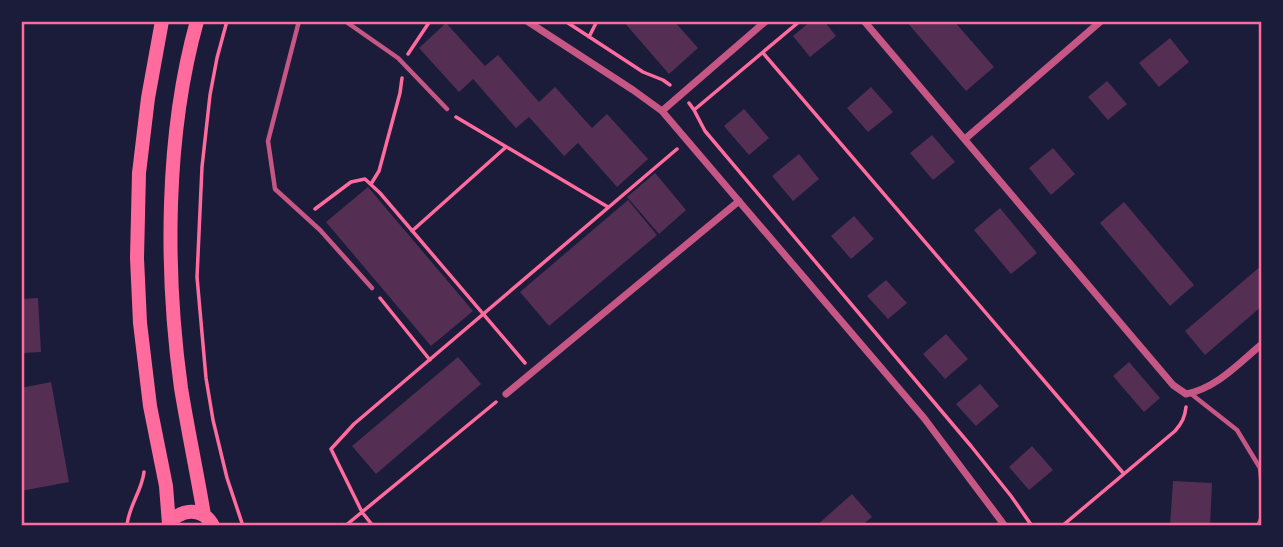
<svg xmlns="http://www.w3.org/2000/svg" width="1283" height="547" font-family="Raleway,sans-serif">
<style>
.building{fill:#542f53}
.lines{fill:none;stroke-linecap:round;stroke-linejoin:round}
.path{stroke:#ff6b9d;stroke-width:3.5}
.service{stroke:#c65784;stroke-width:4.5}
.minor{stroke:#c65784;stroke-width:7}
.primary{stroke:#ff6b9d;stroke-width:14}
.neatline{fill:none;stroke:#ff6b9d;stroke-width:2.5}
</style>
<rect width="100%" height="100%" fill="#1b1b3a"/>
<path class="building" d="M623 21H674L698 48 669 74Z
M811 21H824L836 36 810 57 793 36Z
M906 21H954L994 67 966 91Z
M446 23 485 66 498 55 539 102 555 87 592 128 607 114 648 159 617 187 578 143 564 156 529 117 516 128 473 79 459 92 419 48Z
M1170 38 1189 62 1159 87 1139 63Z
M1107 81 1127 104 1108 120 1088 97Z
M871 87 893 112 868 132 847 108Z
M744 109 769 138 749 155 724 126Z
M932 135 955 162 933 180 910 153Z
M1053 148 1075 174 1051 195 1029 168Z
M799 154 819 179 793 201 772 176Z
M655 173 686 210 659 234 627 197Z
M368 187 473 311 431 346 326 222Z
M628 200 657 235 549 326 520 292Z
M1124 202 1194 285 1170 306 1100 223Z
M1000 208 1037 253 1011 274 974 230Z
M854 216 874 239 851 259 831 236Z
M1262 265V306L1205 355 1185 331Z
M886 280 907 303 888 319 867 296Z
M38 298 41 352 23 353 21 299Z
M946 334 968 359 945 379 923 354Z
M458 357 481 384 376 474 352 446Z
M1129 362 1160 398 1144 412 1113 376Z
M51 382 69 482 21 491V388Z
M980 384 999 406 976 426 956 404Z
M1032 446 1053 470 1029 490 1009 467Z
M1173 481 1212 483 1210 526H1170Z
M852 494 872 517 861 526H816Z"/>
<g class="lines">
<path class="path" d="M227 21 217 58 210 95 202 167 197 277 206 378 213 420 227 478 243 526
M565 21 643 72 663 80 670 85
M589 37 597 21
M763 53 1124 474
M408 54 430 21
M689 103 694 110 705 131 971 446 1011 496 1032 526
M694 110 800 21
M456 117 608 207
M371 184 379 171 400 93 402 78
M315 209 351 182 365 179 380 193 525 363
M412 231 506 147
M380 298 430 360
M127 526C128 507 142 491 144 472
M345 526 496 402
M373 526 362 512 331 449 354 424 677 149
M1062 526 1175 431C1182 423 1185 417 1186 407"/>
<path class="service" d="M299 21 268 141 275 189 320 230 372 288
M345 21 398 58 447 109
M1190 393 1237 430 1260 468 1262 487
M1258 526 1262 517"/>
<path class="minor" d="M527 21 633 90 662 111 924 418 1005 526
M864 21 1173 385 1186 394C1217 388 1239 363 1262 344
M662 111 766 21
M965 139 1101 21
M506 394 739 201"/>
<path class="primary" d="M162 21 148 98 139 173 137 258 140 323 150 406 166 486 169 524
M197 21C165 135 165 272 181 388 188 431 197 473 204 515
M168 526C179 508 203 506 213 526"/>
</g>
<rect width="1283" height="547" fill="none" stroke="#1b1b3a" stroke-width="46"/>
<rect x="23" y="23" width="1237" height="501" class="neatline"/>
</svg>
